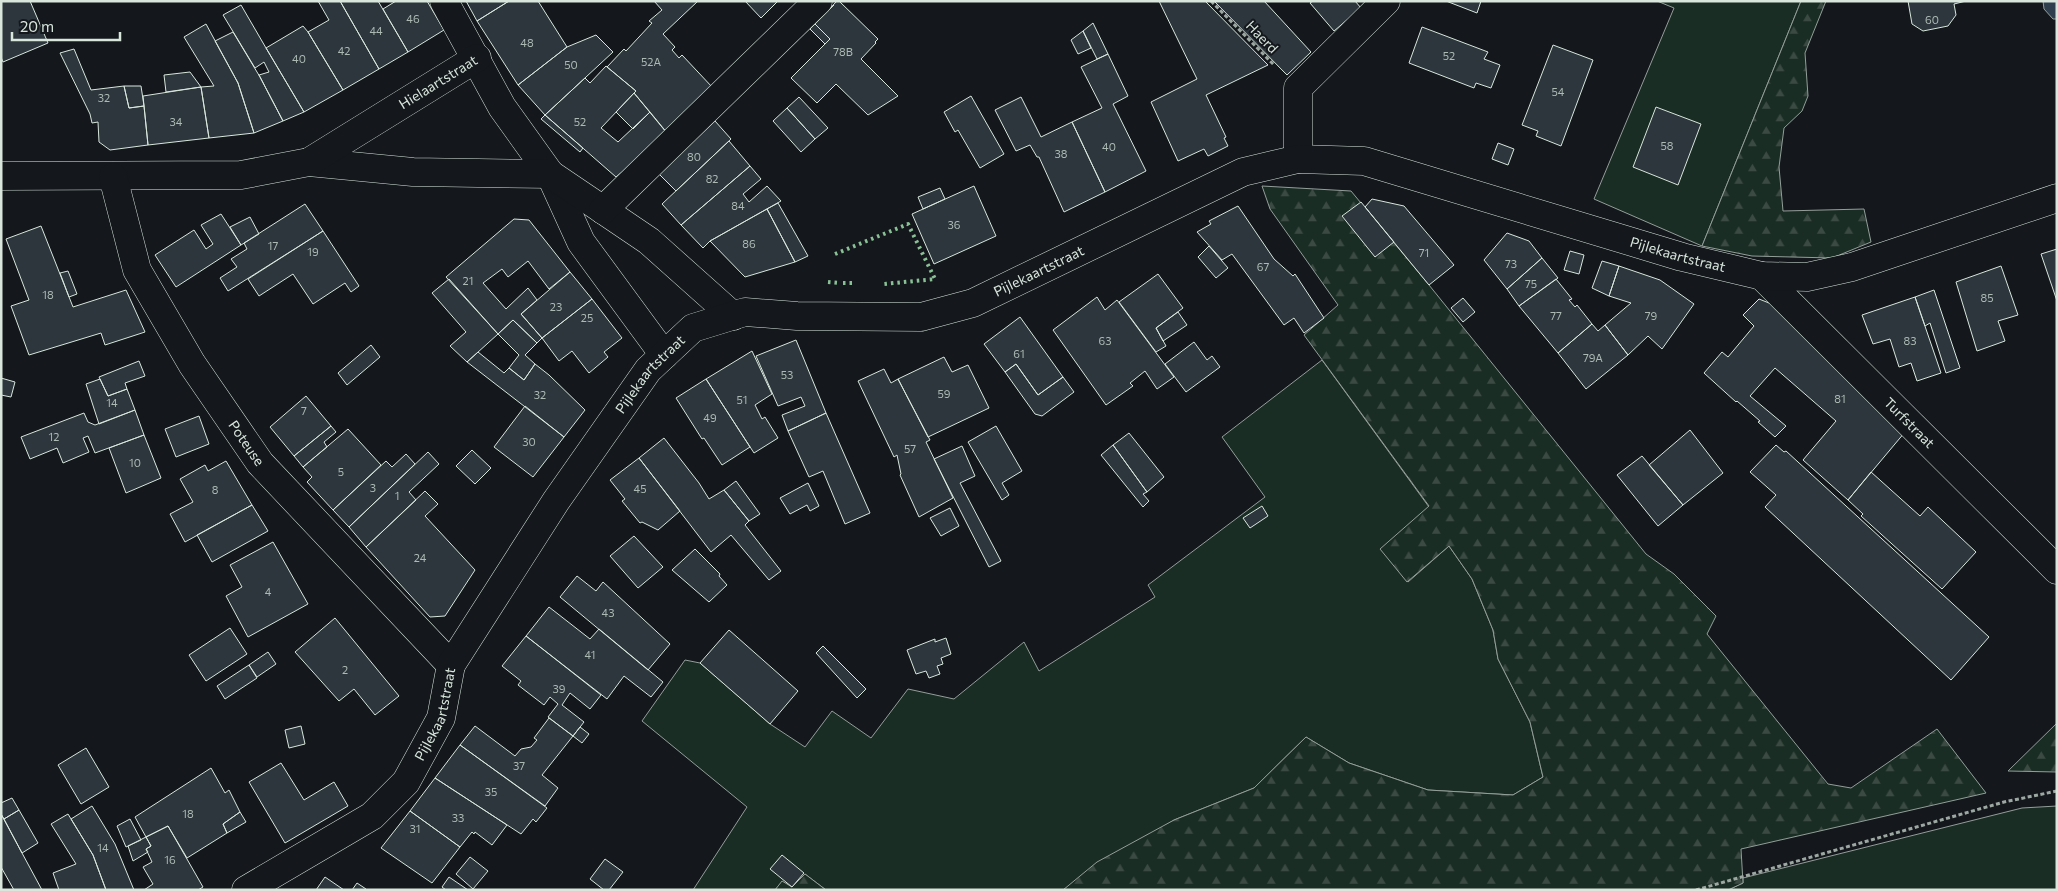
<svg xmlns="http://www.w3.org/2000/svg" width="2058" height="891" font-family="Commissioner,sans-serif">
<style>
.green{fill:#1a2d24;stroke:#939e99}
.forest{fill:url(#forest-firs);stroke:#939e99}
.water{fill:#2f3f4d;stroke:#939e99}
.building{fill:#2c363c;stroke:#d8e6dc}
.lines{fill:none;stroke-linecap:round;stroke-linejoin:round}
.street-casing{stroke:#d8e6dc;stroke-width:29}
.path{stroke:#9da8a2;stroke-width:3;stroke-dasharray:4 2.5;stroke-linecap:butt}
.street{stroke:#14181c;stroke-width:28}
.hedge{stroke:#8ac095;stroke-width:4;stroke-dasharray:2.5 4;stroke-linecap:butt}
.labels{text-anchor:middle;stroke-width:4;stroke-linejoin:round;paint-order:stroke}
.number-label{font-size:11px;fill:#adbab4}
.street-label{font-size:14px;fill:#d8e6dc;stroke:#14181c}
</style>
<defs>
<pattern id="forest-firs" width="22" height="20" patternUnits="userSpaceOnUse" patternTransform="scale(1.25)"><rect width="22" height="20" fill="#1a2d24"/><path d="M5 1l3.5 6h-7zM16 11l3.5 6h-7z" fill="#3b4b43"/></pattern>
</defs>
<rect width="100%" height="100%" fill="#14181c"/>
<path class="green" d="M1657 1H1801L1702 246 1594 199 1674 8Z
M1322 360 1429 507 1381 549 1408 582 1449 546 1472 579 1493 630 1498 659 1530 722 1543 777 1513 795 1428 790 1349 763 1306 737 1254 788 1174 820 1063 890H826L805 874 792 887 782 882 775 890H693L747 807 642 721 685 660 700 663 770 724 805 747 832 711 871 738 908 689 954 699 1024 642 1039 671 1155 597 1148 585 1265 497 1222 437Z
M2057 806V890H1728L1743 883V878L2022 808Z"/>
<path class="forest" d="M1801 1H1826L1805 53 1808 96 1802 111 1784 128 1779 167 1783 211 1864 209 1871 242 1832 258 1752 256 1702 246Z
M1262 186 1351 191 1429 285 1646 554 1674 574 1716 616 1707 634 1828 784 1851 788 1937 729 1986 793 1741 849 1743 883 1728 890H1063L1097 862 1174 820 1254 788 1306 737 1349 763 1428 790 1513 795 1543 777 1530 722 1498 659 1493 630 1472 579 1449 546 1407 582 1380 549 1429 506 1304 335 1338 305 1270 209Z
M2057 723V772L2008 771Z
M805 874 826 890H775L782 881 792 887Z"/>
<path class="water" d="M2043 1H2057V19H2053L2044 9Z"/>
<path class="building" d="M1 1H30L48 43 3 62 1 57Z
M318 1H340L379 69 343 90 308 32 329 20Z
M340 1H378L408 52 379 69Z
M396 1H427L444 30 408 52 383 9Z
M466 1H509L477 21Z
M509 1H538L567 47 518 85 477 21Z
M654 1H698L663 34 675 47 672 50 679 58 682 55 713 88 666 132 634 93 636 91 607 67 624 49 626 51 652 23 649 21 662 10Z
M745 1H778L761 18Z
M837 1H839L878 39 875 42 876 43 861 59 898 96 868 115 836 84 817 103 791 78 830 39 815 24Z
M1159 1H1205L1268 65 1206 95 1226 137 1224 138 1228 146 1208 156 1204 149 1178 161 1151 102 1197 79Z
M1214 1H1264L1311 52 1287 75Z
M1313 1H1355L1361 8 1334 31 1310 3Z
M1446 1H1481L1477 13Z
M1908 1H1966L1954 4 1956 15 1948 26 1923 31 1912 24Z
M241 5 266 48 304 112 283 121 259 75 269 72 264 62 255 68 223 15Z
M834 5 815 24 830 39 825 44 810 29Z
M1093 23 1108 54 1097 59 1083 31Z
M206 24 238 83 254 133 209 138 201 87 214 86 184 37Z
M303 26 308 32 343 90 304 112 266 48Z
M1422 27 1488 52 1484 59 1500 65 1491 88 1476 83 1474 88 1409 63Z
M1083 31 1091 48 1078 54 1071 40Z
M233 32 260 77 283 121 254 133 238 83 215 41Z
M596 35 613 52 545 115 518 85 567 47Z
M1553 45 1593 60 1561 146 1536 136 1538 131 1522 125Z
M74 49 91 90 124 86 129 108 144 106 148 145 110 150 99 142 98 122 92 123 90 114 60 53Z
M1108 54 1128 96 1113 104 1146 171 1105 192 1072 122 1102 108 1081 67Z
M606 66 636 91 601 128 618 142 650 112 668 134 616 177 545 115 585 78 590 83Z
M190 72 201 87 166 92 164 75Z
M124 86H141L144 106 129 108Z
M201 87 209 138 148 145 143 96Z
M634 93 650 112 633 129 616 112Z
M971 96 1004 154 980 168 958 130 955 132 944 112Z
M799 97 828 128 815 139 787 108Z
M1021 97 1041 137 1072 122 1105 192 1064 212 1039 157H1037L1030 145 1016 151 995 110Z
M1656 107 1701 124 1678 185 1633 167Z
M787 108 815 139 801 152 773 121Z
M545 115 583 148 580 152 541 119Z
M715 121 731 139 676 191 658 173Z
M729 141 750 166 681 225 662 204Z
M1498 143 1514 149 1508 165 1492 159Z
M750 166 761 179 743 194 749 202 767 186 781 201 710 241 703 248 681 225Z
M974 186 996 236 934 264 912 214Z
M940 188 945 199 923 209 918 197Z
M1372 199 1404 206 1454 265 1429 285 1365 207Z
M1361 202 1394 242 1375 257 1342 216Z
M778 203 808 256 795 262 767 209Z
M305 204 323 231 228 291 220 278 237 267 231 259 247 249 244 243Z
M1238 206 1274 259 1293 276 1295 274 1324 318 1304 333 1294 318 1284 325 1232 254 1222 260 1197 232 1211 224 1209 221Z
M767 209 795 262 745 277 710 241Z
M221 214 241 245 176 287 155 255 194 230 206 249 213 244 201 225Z
M250 217 259 234 241 245 230 227Z
M514 219 529 220 570 272 549 289 528 261 508 277 502 269 483 283 506 309 528 288 537 300 521 314 542 338 537 343 513 320 498 334 446 277Z
M41 226 73 307 126 290 145 332 105 345 101 333 29 355 11 306 29 300 6 239Z
M323 231 359 286 351 292 345 283 313 304 293 274 259 296 248 279Z
M1507 233 1529 241 1542 258 1507 289 1484 260Z
M1209 246 1228 268 1216 278 1198 257Z
M2057 249V301L2041 254Z
M1570 251 1584 255 1579 274 1564 270Z
M1542 258 1558 278 1519 306 1507 289Z
M1602 261 1619 266 1609 296 1592 288Z
M1619 266 1660 280 1694 304 1662 349 1648 336 1628 355 1605 325 1631 303 1609 296Z
M2001 266 2018 315 1998 321 2005 341 1977 351 1956 282Z
M68 271 77 294 69 297 60 273Z
M570 272 592 299 542 338 521 314Z
M1158 274 1183 308 1156 328 1166 346 1156 352 1119 302Z
M449 279 498 334 467 362 450 346 466 332 432 293Z
M1556 279 1572 299 1569 300 1575 307 1577 305 1592 324 1558 353 1519 306Z
M1934 290 1960 368 1946 373 1930 323 1925 326 1915 297Z
M1097 297 1105 310 1117 300 1174 377 1157 389 1145 371 1130 383 1133 386 1106 405 1053 330Z
M1915 297 1941 373 1917 381 1911 363 1899 367 1890 339 1873 344 1862 315Z
M1463 298 1475 312 1463 322 1451 308Z
M592 299 622 338 604 352 608 357 589 373 572 351 559 361 542 338Z
M1759 299 1774 305 1905 432 1848 500 1803 460 1836 421 1775 368 1750 396 1786 426 1775 437 1758 422 1760 421 1737 401 1736 402 1704 373 1722 352 1728 357 1754 326 1743 315Z
M1178 312 1187 325 1163 341 1156 328Z
M1020 317 1063 377 1038 395 1016 364 1005 372 984 344Z
M513 320 537 343 525 355 535 364 524 380 509 368 519 355 498 334Z
M1592 324 1598 331 1605 325 1628 355 1586 389 1558 353Z
M796 340 826 413 788 431 782 415 805 406 801 397 778 406 756 356Z
M1194 342 1207 360 1212 356 1220 367 1186 392 1165 364Z
M371 345 380 357 347 385 338 373Z
M752 351 772 394 755 405 762 419 765 417 778 438 754 453 706 379Z
M478 352 504 373 509 368 524 380 535 364 549 375 585 410 564 437 467 362Z
M944 357 952 372 968 365 989 408 928 437 898 379Z
M139 361 145 376 125 383 127 389 108 396 99 377Z
M1016 364 1038 395 1063 377 1074 392 1042 416 1035 414 1005 372Z
M884 369 891 383 898 379 930 440 926 442 953 498 919 517 900 475 901 474 897 455 894 457 858 381Z
M1 378 15 382 11 397 1 395Z
M100 379 108 396 127 389 135 410 99 424 86 384Z
M706 379 750 447 722 465 704 438 702 439 676 398Z
M306 396 331 426 294 456 270 427Z
M525 406 564 437 533 477 494 447Z
M135 410 144 435 95 453 88 436 83 438 89 452 63 463 57 448 30 459 21 437 84 413 88 422 95 425Z
M826 413 870 513 845 524 823 471 809 477 788 431Z
M199 416 209 444 176 457 165 429Z
M331 426 336 432 324 442 327 447 303 467 294 456Z
M996 426 1022 471 1002 483 1009 495 1002 500 968 442Z
M348 429 381 465 333 510 307 482 312 477 303 467Z
M1690 430 1723 473 1683 505 1649 465Z
M1129 433 1164 477 1147 492 1113 445Z
M144 435 161 478 126 493 109 448Z
M664 438 699 483 709 499 724 490 749 521 745 525 781 571 769 580 731 535 711 552 639 458Z
M1113 445 1147 492 1143 494 1149 501 1143 507 1101 455Z
M1776 445 1784 452 1786 451 1989 637 1951 680 1765 507 1776 495 1750 472Z
M962 446 975 476 960 483 1001 561 989 567 934 459Z
M472 450 491 468 475 484 456 466Z
M428 452 439 464 409 492 416 500 366 547 349 527Z
M406 454 415 464 349 527 333 510 386 461 392 467Z
M1642 456 1683 505 1658 526 1617 475Z
M639 458 680 511 658 530 642 522 640 523 622 501 625 499 610 480Z
M226 461 252 505 185 542 170 514 193 502 180 479 205 465 208 471Z
M1871 472 1920 516 1928 507 1976 552 1942 589 1861 516 1863 514 1848 500Z
M736 481 760 514 749 521 724 490Z
M808 483 819 506 810 511 807 505 790 514 780 498Z
M425 491 438 504 425 516 475 570 445 616 430 617 366 547Z
M252 505 268 531 212 562 197 535Z
M1262 506 1268 516 1250 528 1243 518Z
M950 508 959 526 941 536 930 518Z
M634 536 663 567 638 588 610 556Z
M273 542 308 604 248 637 226 596 242 587 230 565Z
M695 549 720 574 719 576 727 585 709 602 672 570Z
M577 576 596 591 603 582 670 644 648 670 560 597Z
M549 607 590 639 599 629 663 682 651 697 624 676 607 699 526 636Z
M335 618 399 696 375 715 354 689 339 701 295 652Z
M230 628 247 654 206 681 189 655Z
M729 630 798 691 770 724 700 663Z
M526 636 601 695 590 709 570 693 562 705 584 722 573 736 548 717 558 704 550 697 544 705 518 685 521 681 502 666Z
M946 638 951 654 941 658 943 664 937 666 940 674 929 678 926 671 916 674 907 650 935 639V642Z
M823 646 866 689 857 698 816 653Z
M268 652 276 664 257 677 249 665Z
M249 665 257 678 225 699 217 686Z
M549 718 573 736 542 775 558 788 545 806 460 745 475 726 515 756 521 749 531 747 537 740 534 738Z
M301 726 305 744 289 748 285 730Z
M580 727 589 734 582 743 573 736Z
M460 745 547 808 536 822 533 819 521 834 435 778Z
M86 748 109 787 81 804 58 765Z
M281 763 304 800 334 782 348 806 285 843 249 782Z
M211 768 225 793 229 790 240 812 223 824 227 833 187 858 168 826 146 837 135 817Z
M435 778 507 825 492 845 475 832 474 834 472 832 460 847 410 811Z
M12 798 19 810 4 819 1 814V803Z
M92 806 115 844 134 890H106L93 855 71 819Z
M19 810 38 843 22 853 4 819Z
M410 811 460 847 432 883 381 848Z
M240 812 246 822 227 833 223 824Z
M1 814 22 853 42 890H14L1 867Z
M68 814 93 855 106 890H59L53 873 76 864 51 824Z
M130 819 141 840 126 847 117 826Z
M168 826 203 887 198 890H144L153 884 143 867 152 862 146 849 151 846 146 837Z
M146 837 151 846 146 849 148 852 133 861 128 846Z
M782 855 804 873 792 887 770 869Z
M470 857 488 871 473 889 456 874Z
M605 859 623 872 609 890H604L590 879Z
M325 877 344 890H316Z
M449 877 468 890H446L442 887Z
M357 883 366 889 367 890H352Z"/>
<g class="lines">
<g class="street-casing">
<g id="street">
<path d="M444 1 502 107 550 174 581 242 664 355"/>
<path d="M1298 159V88L1386 1"/>
<path d="M309 162 413 172 550 174 649 241 733 316"/>
<path id="s1" d="M1 176 241 175 309 162 477 58"/>
<path id="s2" d="M113 177 137 270 192 364 260 463 451 665"/>
<path d="M603 210 818 1"/>
<path id="s3" d="M1762 276 2057 570"/>
<path id="s4" d="M246 890 372 816 406 782 441 718 451 665 556 501 648 370 693 328 745 312 797 316 921 317 973 303 1243 172 1298 159 1364 161 1682 257 1762 276 1807 277 1852 267 2057 198"/>
</g>
</g>
<path class="path" d="M1211 1 1274 65
M1696 890 2004 802 2057 791"/>
<use href="#street" class="street"/>
<path class="hedge" d="M835 254 908 224 935 279 884 284
M828 282 839 283
M843 283H853"/>
</g>
<g class="labels">
<g class="number-label">
<text x="413" y="23">46</text>
<text x="1932" y="24">60</text>
<text x="376" y="35">44</text>
<text x="527" y="47">48</text>
<text x="344" y="55">42</text>
<text x="843" y="56">78B</text>
<text x="1449" y="60">52</text>
<text x="299" y="63">40</text>
<text x="651" y="66">52A</text>
<text x="571" y="69">50</text>
<text x="1558" y="96">54</text>
<text x="104" y="102">32</text>
<text x="176" y="126">34</text>
<text x="580" y="126">52</text>
<text x="1667" y="150">58</text>
<text x="1109" y="151">40</text>
<text x="1061" y="158">38</text>
<text x="694" y="161">80</text>
<text x="712" y="183">82</text>
<text x="738" y="210">84</text>
<text x="954" y="229">36</text>
<text x="749" y="248">86</text>
<text x="273" y="250">17</text>
<text x="313" y="256">19</text>
<text x="1424" y="257">71</text>
<text x="1511" y="268">73</text>
<text x="1263" y="271">67</text>
<text x="468" y="285">21</text>
<text x="1531" y="288">75</text>
<text x="48" y="299">18</text>
<text x="1987" y="302">85</text>
<text x="556" y="311">23</text>
<text x="1556" y="320">77</text>
<text x="1651" y="320">79</text>
<text x="587" y="322">25</text>
<text x="1105" y="345">63</text>
<text x="1910" y="345">83</text>
<text x="1019" y="358">61</text>
<text x="1593" y="362">79A</text>
<text x="787" y="379">53</text>
<text x="944" y="398">59</text>
<text x="540" y="399">32</text>
<text x="1840" y="403">81</text>
<text x="742" y="404">51</text>
<text x="112" y="407">14</text>
<text x="304" y="415">7</text>
<text x="710" y="422">49</text>
<text x="54" y="441">12</text>
<text x="529" y="446">30</text>
<text x="910" y="453">57</text>
<text x="135" y="467">10</text>
<text x="341" y="476">5</text>
<text x="373" y="492">3</text>
<text x="640" y="493">45</text>
<text x="215" y="494">8</text>
<text x="397" y="500">1</text>
<text x="420" y="562">24</text>
<text x="268" y="596">4</text>
<text x="608" y="617">43</text>
<text x="590" y="659">41</text>
<text x="345" y="674">2</text>
<text x="559" y="693">39</text>
<text x="519" y="770">37</text>
<text x="491" y="796">35</text>
<text x="188" y="818">18</text>
<text x="458" y="822">33</text>
<text x="415" y="833">31</text>
<text x="103" y="852">14</text>
<text x="170" y="864">16</text>
</g>
<g class="street-label">
<text transform="translate(1262 37) rotate(46)" y="5">Haerd</text>
<text dy="5" stroke="none"><textPath href="#s1" startOffset="461">Hielaartstraat</textPath></text>
<text dy="5" stroke="none"><textPath href="#s4" startOffset="1772">Pijlekaartstraat</textPath></text>
<text dy="5" stroke="none"><textPath href="#s4" startOffset="1095">Pijlekaartstraat</textPath></text>
<text dy="5" stroke="none"><textPath href="#s4" startOffset="674">Pijlekaartstraat</textPath></text>
<text dy="5" stroke="none"><textPath href="#s3" startOffset="208">Turfstraat</textPath></text>
<text dy="5" stroke="none"><textPath href="#s2" startOffset="301">Poteuse</textPath></text>
<text dy="5" stroke="none"><textPath href="#s4" startOffset="269">Pijlekaartstraat</textPath></text>
</g>
</g>
<rect width="2058" height="891" fill="none" stroke="#d8e6dc" stroke-width="5"/>
<path d="M12 32v8h108v-8" fill="none" stroke="#d8e6dc" stroke-width="2.5"/>
<text x="20" y="32" font-size="15" fill="#d8e6dc" stroke="#14181c" stroke-width="4" paint-order="stroke">20 m</text>
</svg>
